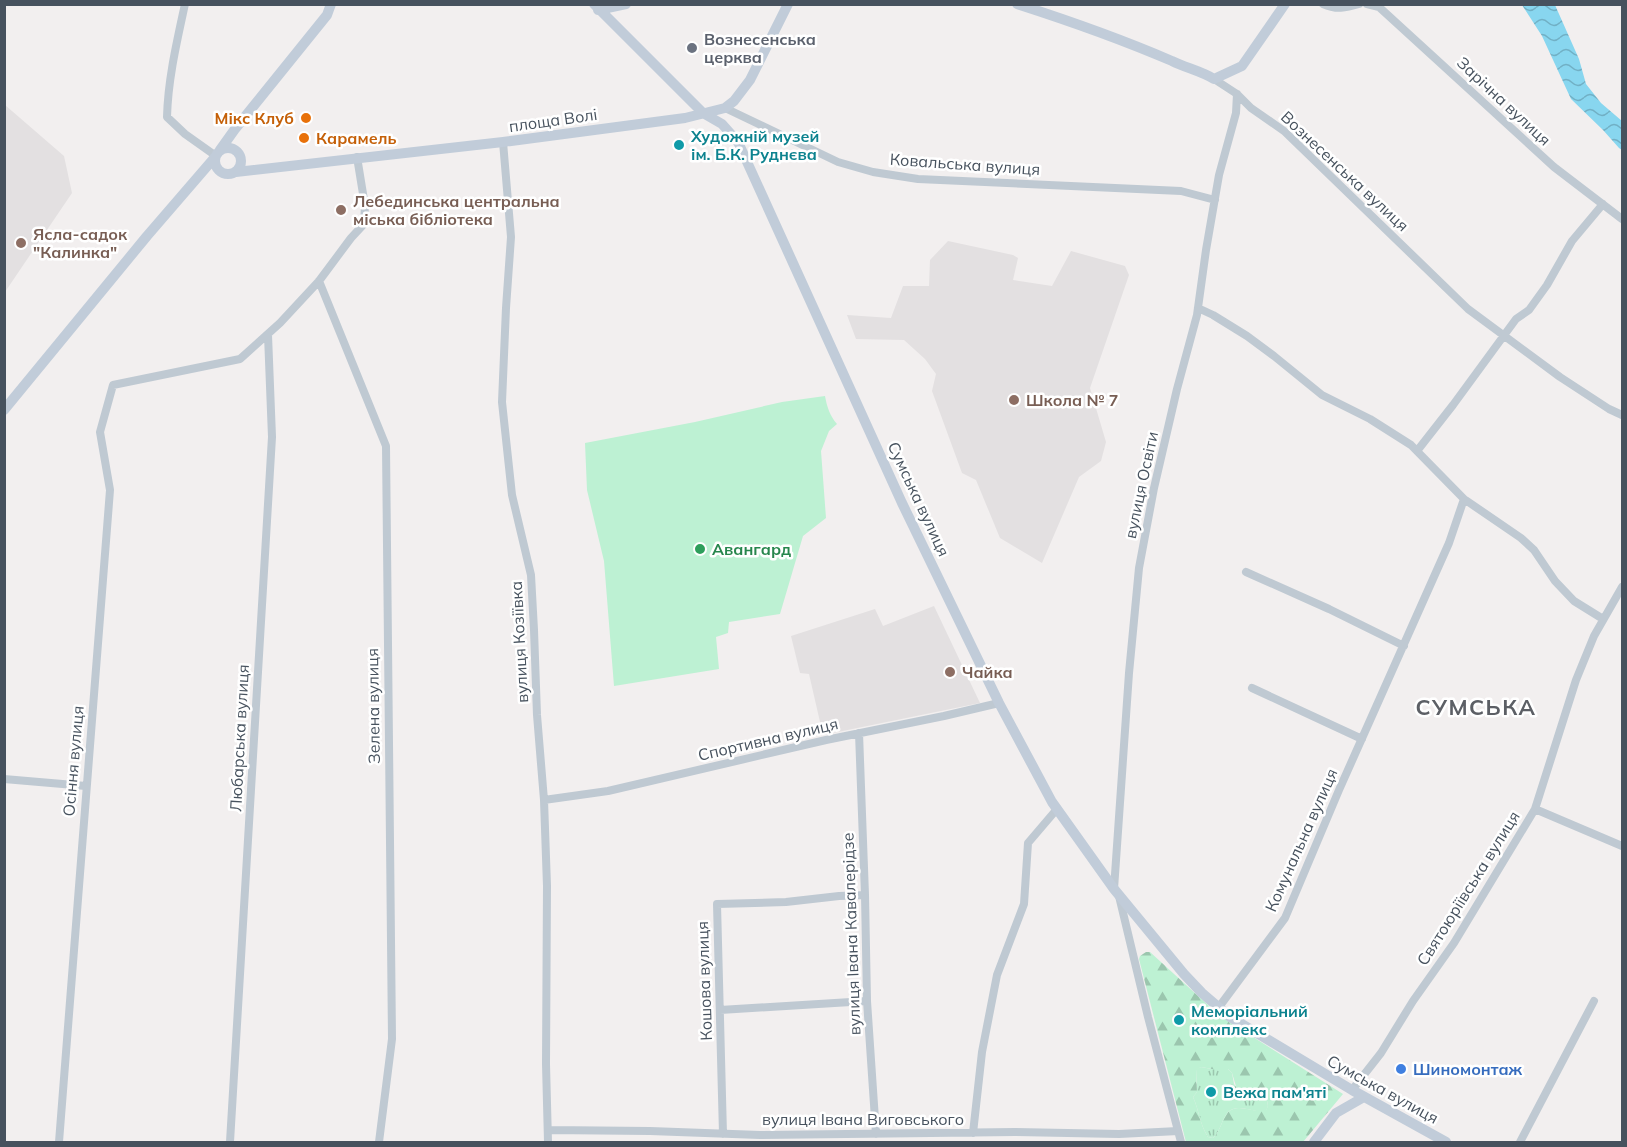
<svg xmlns="http://www.w3.org/2000/svg" width="1627" height="1147" font-family="Mulish,sans-serif">
<style>
.education{fill:#e3e0e1}
.grass{fill:url(#grass-tufts)}
.forest{fill:url(#forest-firs);fill-rule:evenodd}
.pitch{fill:#bdf1d3}
.water{fill:url(#water-waves)}
.lines{fill:none;stroke-linecap:round;stroke-linejoin:round}
.street{stroke:#bfc9d2;stroke-width:8}
.secondary{stroke:#c1ccd9;stroke-width:10}
.worship-dot{fill:#6b7280;stroke:#fff;stroke-width:2}
.food-dot{fill:#e8710a;stroke:#fff;stroke-width:2}
.culture-dot{fill:#0f9aa8;stroke:#fff;stroke-width:2}
.education-dot{fill:#8d6e63;stroke:#fff;stroke-width:2}
.leisure-dot{fill:#2e9e5b;stroke:#fff;stroke-width:2}
.shop-dot{fill:#3f7fe0;stroke:#fff;stroke-width:2}
.labels{text-anchor:middle;stroke-width:5;stroke-linejoin:round;paint-order:stroke}
.worship-label{font-size:16px;font-weight:bold;fill:#5b616d;stroke:#fff;text-anchor:start}
.street-label{font-size:16px;fill:#47525e;stroke:#fff}
.food-label{font-size:16px;font-weight:bold;fill:#c56008;stroke:#fff;text-anchor:end}
.culture-label{font-size:16px;font-weight:bold;fill:#0d838f;stroke:#fff;text-anchor:start}
.education-label{font-size:16px;font-weight:bold;fill:#785e54;stroke:#fff;text-anchor:start}
.leisure-label{font-size:16px;font-weight:bold;fill:#27864d;stroke:#fff;text-anchor:start}
.shop-label{font-size:16px;font-weight:bold;fill:#366cbe;stroke:#fff;text-anchor:start}
.district-label{font-size:22px;font-weight:bold;letter-spacing:1.5px;fill:#5c5f65;stroke:#fff}
</style>
<defs>
<pattern id="grass-tufts" width="24" height="20" patternUnits="userSpaceOnUse" patternTransform="scale(1.5)"><rect width="24" height="20" fill="#bdf1d3"/><path d="M3 7l-1-3M5 7V3M7 7l1-3M15 17l-1-3M17 17v-4M19 17l1-3" fill="none" stroke="#9bc6ae"/></pattern>
<pattern id="forest-firs" width="22" height="20" patternUnits="userSpaceOnUse" patternTransform="scale(1.5)"><rect width="22" height="20" fill="#bdf1d3"/><path d="M5 1l3.5 6h-7zM16 11l3.5 6h-7z" fill="#9bc6ae"/></pattern>
<pattern id="water-waves" width="16" height="10" patternUnits="userSpaceOnUse" patternTransform="scale(1.5)"><rect width="16" height="10" fill="#88d6ef"/><path d="M0 5q4-4 8 0t8 0" fill="none" stroke="#71b0c5"/></pattern>
</defs>
<rect width="100%" height="100%" fill="#f2efef"/>
<path class="education" d="M5 105 64 156 72 193 5 292Z
M948 241 1013 255 1018 258 1013 280 1052 286 1071 251 1125 266 1129 275 1090 388 1106 442 1101 461 1079 477 1042 563 1000 538 976 480 962 473 932 391 936 374 925 359 904 340 856 339 847 315 891 318 903 286H929L930 260Z
M934 606 980 703 823 735 809 674 800 673 791 636 875 609 883 626Z"/>
<path class="grass" d="M1201 1067 1212 1069H1228L1232 1073 1234 1084 1244 1098C1251 1092 1256 1087 1265 1090L1268 1106 1266 1111C1255 1114 1238 1102 1228 1112 1221 1120 1221 1131 1213 1138L1208 1137C1200 1125 1199 1110 1193 1097L1197 1092 1196 1069Z"/>
<path class="forest" d="M1146 952H1150L1220 1016 1343 1094 1303 1142H1186L1139 959 1140 956ZM1201 1067 1212 1069H1228L1232 1073 1239 1096 1244 1098C1251 1092 1256 1087 1265 1090L1268 1106 1266 1110C1255 1114 1238 1102 1228 1112 1221 1120 1221 1131 1213 1138L1208 1137C1200 1125 1199 1110 1193 1097L1197 1092 1196 1070Z"/>
<path class="pitch" d="M825 396C827 407 830 416 837 424L829 431 821 451 826 518 803 536 780 614 729 622 728 633 716 637 719 669 614 686 604 561 587 490 585 443 695 422 782 402Z"/>
<path class="water" d="M1522 5H1555L1579 59 1586 84 1601 103 1622 121V150L1619 148 1603 130 1571 99 1542 36Z"/>
<g class="lines">
<path class="street" d="M185 4C177 41 168 79 167 117L185 134 216 156
M1323 4C1336 10 1346 8 1359 4
M1367 4 1379 7 1554 167 1622 219
M1214 79 1237 94 1251 108 1284 131 1468 309 1560 377 1609 409 1622 415
M725 108 838 162 873 172 918 179 1181 191 1215 200
M503 142 511 237 506 308 502 402 512 495 531 575 534 630 537 715 544 800 547 886 546 1064 548 1142
M319 281 386 446 392 1039 379 1142
M1198 308 1213 315 1247 336 1274 356 1322 395 1370 419 1411 445 1464 499 1521 538 1534 550 1555 581 1574 601 1603 619
M1417 451 1453 405 1516 319 1529 310 1547 285 1572 241 1603 204
M1246 572 1329 609 1404 646
M1252 688 1362 739
M859 733 865 895 867 1001 876 1134
M4 779 86 786
M544 800 608 791 826 740 944 716 999 703
M1535 809 1622 846
M1114 889 1129 673 1139 568 1154 488 1177 389 1197 315 1206 250 1219 175 1236 113 1237 94
M1119 896 1148 1017 1181 1142
M1219 1007 1285 918 1339 790 1449 543 1464 499
M720 1010 867 1001
M1352 1090 1381 1053 1413 1001 1454 943 1535 809 1576 680 1594 636 1622 587
M548 1130 650 1131 760 1135 1015 1132 1119 1134 1178 1131
M973 1133 982 1052 997 975 1024 904 1028 843 1057 809
M723 1134 717 904 786 902 839 896 865 895
M59 1142 110 490 100 432 113 385 240 359 280 323 319 281 351 238 364 224 365 206 357 157
M230 1142 272 437 268 335
M1520 1142 1594 1001"/>
<path class="secondary" d="M594 4 703 113 722 124 738 142 902 503 999 703 1052 802 1114 889 1184 974 1202 993 1230 1017 1352 1090 1446 1142
M1017 4C1070 21 1121 39 1172 61 1186 68 1201 71 1214 79L1242 66 1285 4
M598 10 626 4
M215 161a13 13 0 1 1 26 0a13 13 0 1 1-26 0Z
M220 150 235 129 327 15 331 4
M236 172 503 142 685 118 725 108 734 101 750 80 788 4
M4 410 147 236 216 156
M1314 1142 1336 1113 1364 1097"/>
</g>
<circle class="worship-dot" cx="692" cy="48" r="6"/>
<g class="food-dot">
<circle cx="306" cy="118" r="6"/>
<circle cx="304" cy="138" r="6"/>
</g>
<g class="culture-dot">
<circle cx="679" cy="145" r="6"/>
<circle cx="1179" cy="1020" r="6"/>
<circle cx="1211" cy="1092" r="6"/>
</g>
<g class="education-dot">
<circle cx="341" cy="210" r="6"/>
<circle cx="21" cy="243" r="6"/>
<circle cx="1014" cy="400" r="6"/>
<circle cx="950" cy="672" r="6"/>
</g>
<circle class="leisure-dot" cx="700" cy="549" r="6"/>
<circle class="shop-dot" cx="1401" cy="1069" r="6"/>
<g class="labels">
<g class="worship-label">
<text x="704" y="45">Вознесенська<tspan x="704" dy="18">церква</tspan></text>
</g>
<g class="street-label">
<text transform="translate(1504 101) rotate(43)" y="6">Зарічна вулиця</text>
<text transform="translate(553 120) rotate(-8)" y="6">площа Волі</text>
<text transform="translate(965 164) rotate(4)" y="6">Ковальська вулиця</text>
<text transform="translate(1345 171) rotate(43)" y="6">Вознесенська вулиця</text>
<text transform="translate(1141 485) rotate(-78)" y="6">вулиця Освіти</text>
<text transform="translate(919 499) rotate(65)" y="6">Сумська вулиця</text>
<text transform="translate(519 642) rotate(-93)" y="6">вулиця Козіївка</text>
<text transform="translate(373 706) rotate(-91)" y="6">Зелена вулиця</text>
<text transform="translate(239 738) rotate(-87)" y="6">Любарська вулиця</text>
<text transform="translate(768 739) rotate(-13)" y="6">Спортивна вулиця</text>
<text transform="translate(73 761) rotate(-85)" y="6">Осіння вулиця</text>
<text transform="translate(1301 840) rotate(-66)" y="6">Комунальна вулиця</text>
<text transform="translate(1468 888) rotate(-58)" y="6">Святоюріївська вулиця</text>
<text transform="translate(851 934) rotate(-92)" y="6">вулиця Івана Кавалерідзе</text>
<text transform="translate(704 981) rotate(-92)" y="6">Кошова вулиця</text>
<text transform="translate(1383 1089) rotate(29)" y="6">Сумська вулиця</text>
<text x="863" y="1125">вулиця Івана Виговського</text>
</g>
<g class="food-label">
<text x="294" y="124">Мікс Клуб</text>
<text x="316" y="144" text-anchor="start">Карамель</text>
</g>
<g class="culture-label">
<text x="691" y="142">Художній музей<tspan x="691" dy="18">ім. Б.К. Руднєва</tspan></text>
<text x="1191" y="1017">Меморіальний<tspan x="1191" dy="18">комплекс</tspan></text>
<text x="1223" y="1098">Вежа пам'яті</text>
</g>
<g class="education-label">
<text x="353" y="207">Лебединська центральна<tspan x="353" dy="18">міська бібліотека</tspan></text>
<text x="33" y="240">Ясла-садок<tspan x="33" dy="18">"Калинка"</tspan></text>
<text x="1026" y="406">Школа № 7</text>
<text x="962" y="678">Чайка</text>
</g>
<g class="leisure-label">
<text x="712" y="555">Авангард</text>
</g>
<g class="shop-label">
<text x="1413" y="1075">Шиномонтаж</text>
</g>
<g class="district-label">
<text x="1476" y="715">СУМСЬКА</text>
</g>
</g>
<rect width="1627" height="1147" fill="none" stroke="#47525e" stroke-width="12"/>
</svg>
